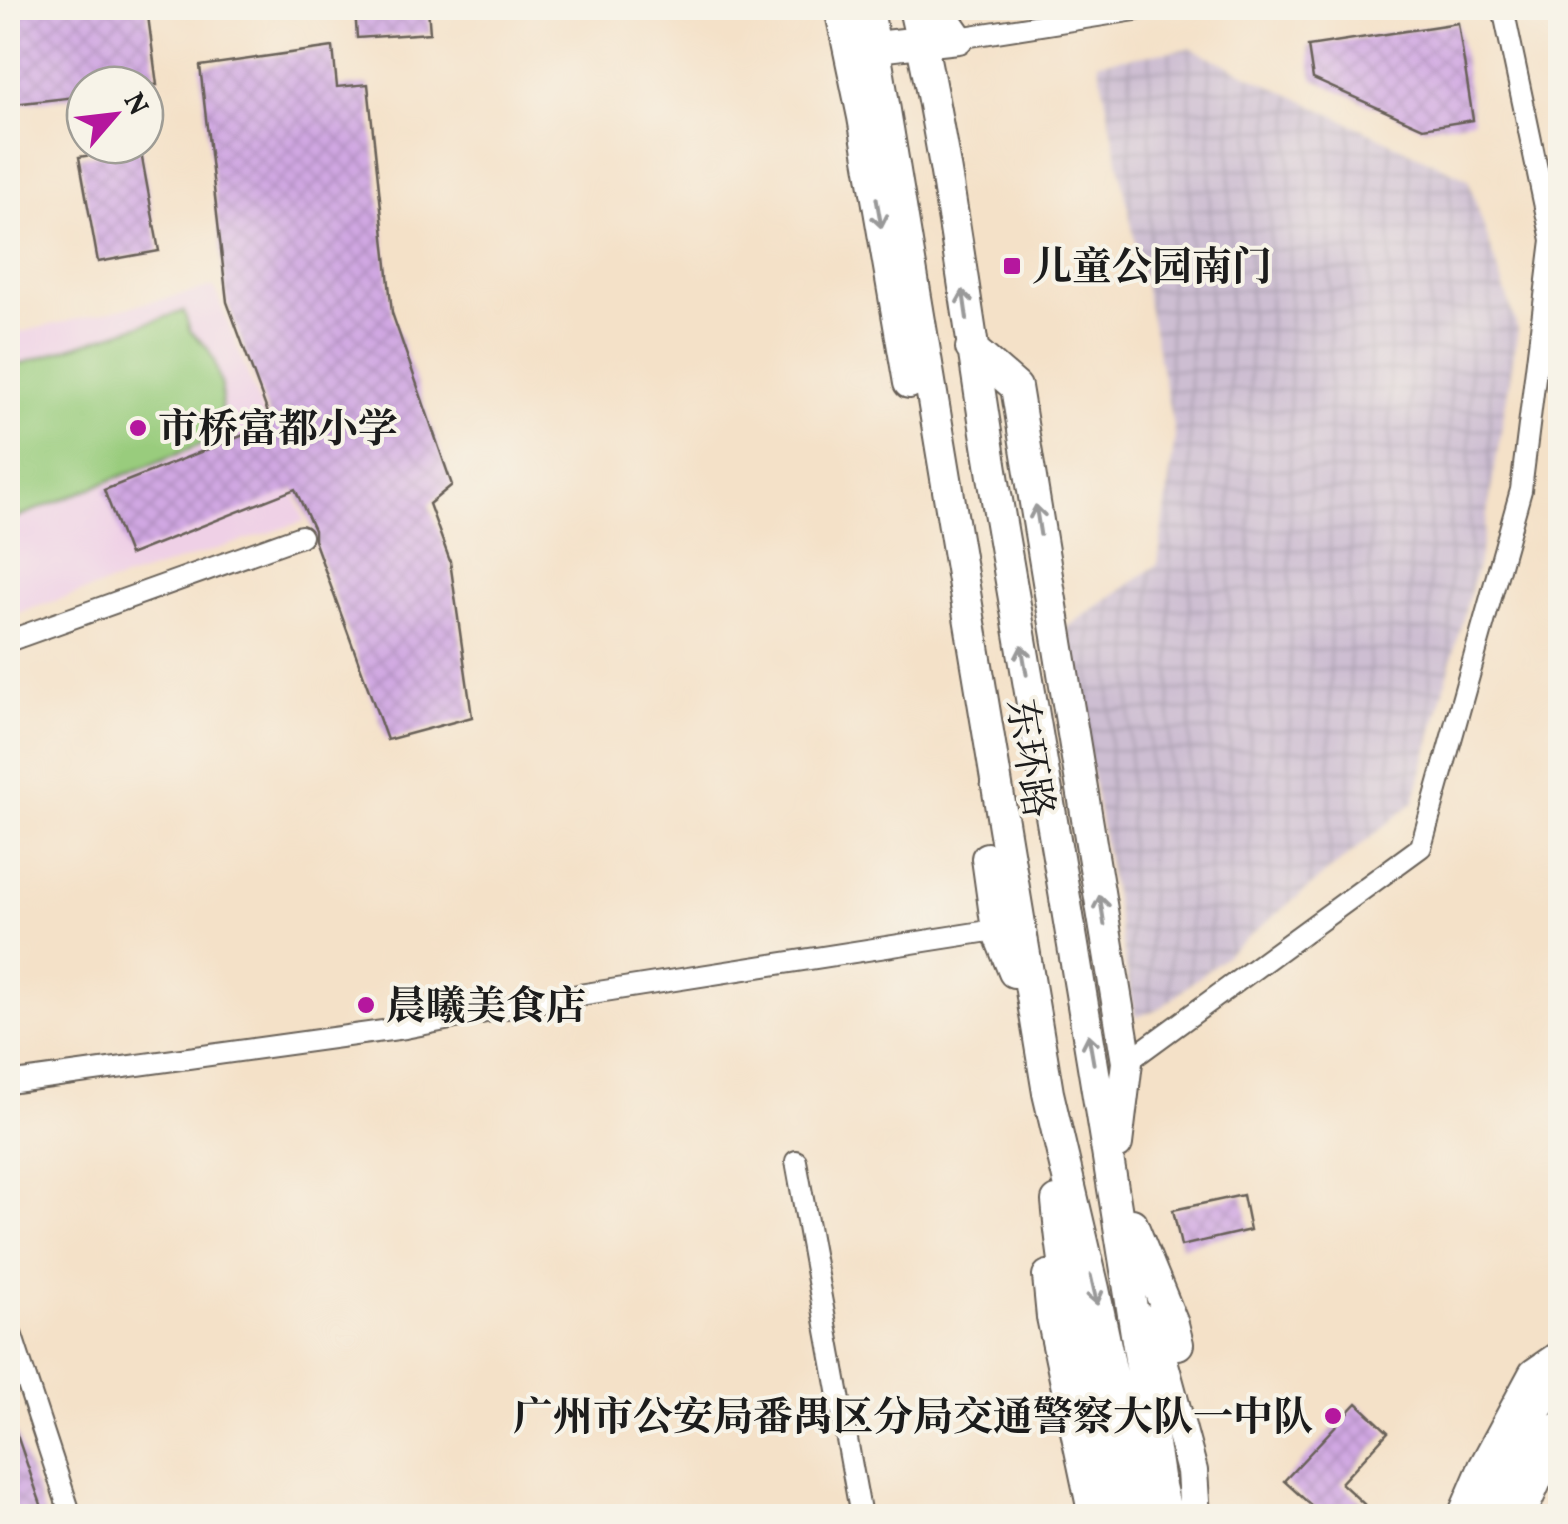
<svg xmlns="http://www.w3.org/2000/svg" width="1568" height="1524" font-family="Vollkorn,'Noto Serif SC',serif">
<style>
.built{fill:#efd0e6}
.industrial{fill:url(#industrial-grid)}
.garden{fill:#99cc7d;stroke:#5a744c;stroke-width:2.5}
.building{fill:url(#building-cross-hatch)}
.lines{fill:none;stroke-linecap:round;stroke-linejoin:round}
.street-casing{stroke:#686158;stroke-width:24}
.secondary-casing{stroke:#686158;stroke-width:34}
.street{stroke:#fff;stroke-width:20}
.secondary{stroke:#fff;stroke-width:30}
.oneway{stroke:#999}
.poi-dot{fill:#b5179e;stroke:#f7f3e8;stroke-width:4}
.labels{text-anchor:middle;stroke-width:8;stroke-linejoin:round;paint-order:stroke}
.poi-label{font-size:40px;font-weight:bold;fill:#1c1c1c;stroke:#f7f3e8;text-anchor:start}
.street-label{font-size:40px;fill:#1c1c1c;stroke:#f7f3e8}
</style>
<defs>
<pattern id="industrial-grid" width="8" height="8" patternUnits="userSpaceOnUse" patternTransform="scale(2.5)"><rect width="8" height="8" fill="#cdbed2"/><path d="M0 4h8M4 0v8" fill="none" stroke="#afa3b4"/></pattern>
<pattern id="building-cross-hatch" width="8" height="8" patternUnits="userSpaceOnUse" patternTransform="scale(2.5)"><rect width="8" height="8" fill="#d0a7e2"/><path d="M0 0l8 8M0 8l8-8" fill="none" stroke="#b28fc1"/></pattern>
</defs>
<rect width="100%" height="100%" fill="#f7f3e8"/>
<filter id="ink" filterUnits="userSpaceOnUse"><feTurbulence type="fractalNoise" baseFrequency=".01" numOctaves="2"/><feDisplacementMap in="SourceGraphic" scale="20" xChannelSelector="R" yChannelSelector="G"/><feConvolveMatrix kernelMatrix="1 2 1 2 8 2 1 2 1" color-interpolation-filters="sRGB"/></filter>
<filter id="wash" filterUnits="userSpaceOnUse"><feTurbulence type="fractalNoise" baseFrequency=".0048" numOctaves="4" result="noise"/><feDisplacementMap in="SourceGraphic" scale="40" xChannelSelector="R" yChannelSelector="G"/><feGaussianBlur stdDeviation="2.25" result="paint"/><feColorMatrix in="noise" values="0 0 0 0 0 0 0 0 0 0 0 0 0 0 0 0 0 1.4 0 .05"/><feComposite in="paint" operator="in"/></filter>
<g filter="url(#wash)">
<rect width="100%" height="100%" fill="#f4e1c8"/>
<path class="built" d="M214 287 305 521 8 616V335Z"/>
<path class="industrial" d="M1191 48 1468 179 1518 330 1481 551 1414 802 1161 1008 1135 1017 1066 628 1158 564 1175 436 1098 62Z"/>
<path class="garden" d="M184 311 190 331 207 347 214 360 222 387 221 413 203 444 8 521V368Z"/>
<g id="blocks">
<path class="building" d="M32 8H147L157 85H85V96L13 104 8 57V10Z
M355 8H428L430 33 357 38Z
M1458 23 1473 120 1423 128 1313 79 1308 46Z
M333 47 337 87 368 84 392 313 452 485 429 504 450 561 472 717 387 740 314 540V530L295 489 129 555 104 490 272 424 227 302 200 66Z
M140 147 159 251 98 262 79 157Z
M1243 1195 1250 1230 1181 1246 1173 1210Z
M1357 1403 1388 1432 1341 1483 1377 1516H1323L1284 1481Z
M10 1415 45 1516H8V1416Z"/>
</g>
</g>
<g filter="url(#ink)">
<use href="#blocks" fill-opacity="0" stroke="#686158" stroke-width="2.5"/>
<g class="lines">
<g class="street-casing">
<path id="street" d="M1538 8 1560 14
M958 38 1148 8
M8 641 301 536
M1127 1062 1421 847 1521 490 1552 240 1503 8
M8 1083 405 1028 547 1000 1008 928
M796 1161 861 1516
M8 1324 71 1516"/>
</g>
<g class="secondary-casing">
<path id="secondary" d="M840 8 863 117 909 383
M868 8 1048 1093 1094 1289 1142 1516
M914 8C951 170 969 336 997 500 1053 825 1109 1151 1158 1477L1167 1516
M937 8 958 38
M876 47 958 38
M971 348 1016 387 1127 1062 1117 1144
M987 858 997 930 1014 972
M1057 1201C1066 1307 1095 1412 1119 1516
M1132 1224 1173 1324 1178 1344
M1048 1276 1052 1317 1094 1516
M1151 1320 1192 1471 1195 1516
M1463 1516 1484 1467 1534 1374 1560 1356
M1488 1516 1539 1404 1560 1379
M1520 1516 1560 1427"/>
</g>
<use href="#street" class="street"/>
<use href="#secondary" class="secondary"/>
</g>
<defs><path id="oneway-shaft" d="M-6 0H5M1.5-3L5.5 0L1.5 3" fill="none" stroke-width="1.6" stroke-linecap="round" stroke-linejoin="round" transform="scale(2.5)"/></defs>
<g class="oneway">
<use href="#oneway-shaft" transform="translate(879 213) rotate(80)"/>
<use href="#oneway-shaft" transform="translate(965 305) rotate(-98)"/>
<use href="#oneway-shaft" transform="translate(1038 520) rotate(-99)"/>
<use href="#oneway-shaft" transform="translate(1024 660) rotate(-100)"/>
<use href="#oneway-shaft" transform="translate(1102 910) rotate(-99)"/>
<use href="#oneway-shaft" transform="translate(1091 1049) rotate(-100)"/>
<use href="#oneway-shaft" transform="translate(1094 1290) rotate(77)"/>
</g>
</g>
<g class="poi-dot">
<rect x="1002" y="256" width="20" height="20" rx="5"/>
<circle cx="138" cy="428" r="10"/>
<circle cx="366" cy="1005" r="10"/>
<circle cx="1333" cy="1416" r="10"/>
</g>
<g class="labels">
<g class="poi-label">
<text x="1032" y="280">儿童公园南门</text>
<text x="158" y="442">市桥富都小学</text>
<text x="386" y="1019">晨曦美食店</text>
<text x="1313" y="1430" text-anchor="end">广州市公安局番禺区分局交通警察大队一中队</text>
</g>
<g class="street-label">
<text transform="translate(1031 758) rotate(81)" y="14">东环路</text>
</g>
</g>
<rect width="1568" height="1524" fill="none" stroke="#f7f3e8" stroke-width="40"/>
<g transform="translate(115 115) rotate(62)"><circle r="48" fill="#f7f3e8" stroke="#9f9d96" stroke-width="2.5"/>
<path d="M0-8L18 38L0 25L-18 38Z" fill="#b5179e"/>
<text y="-15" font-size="28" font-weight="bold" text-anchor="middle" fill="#1c1c1c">N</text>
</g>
</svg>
